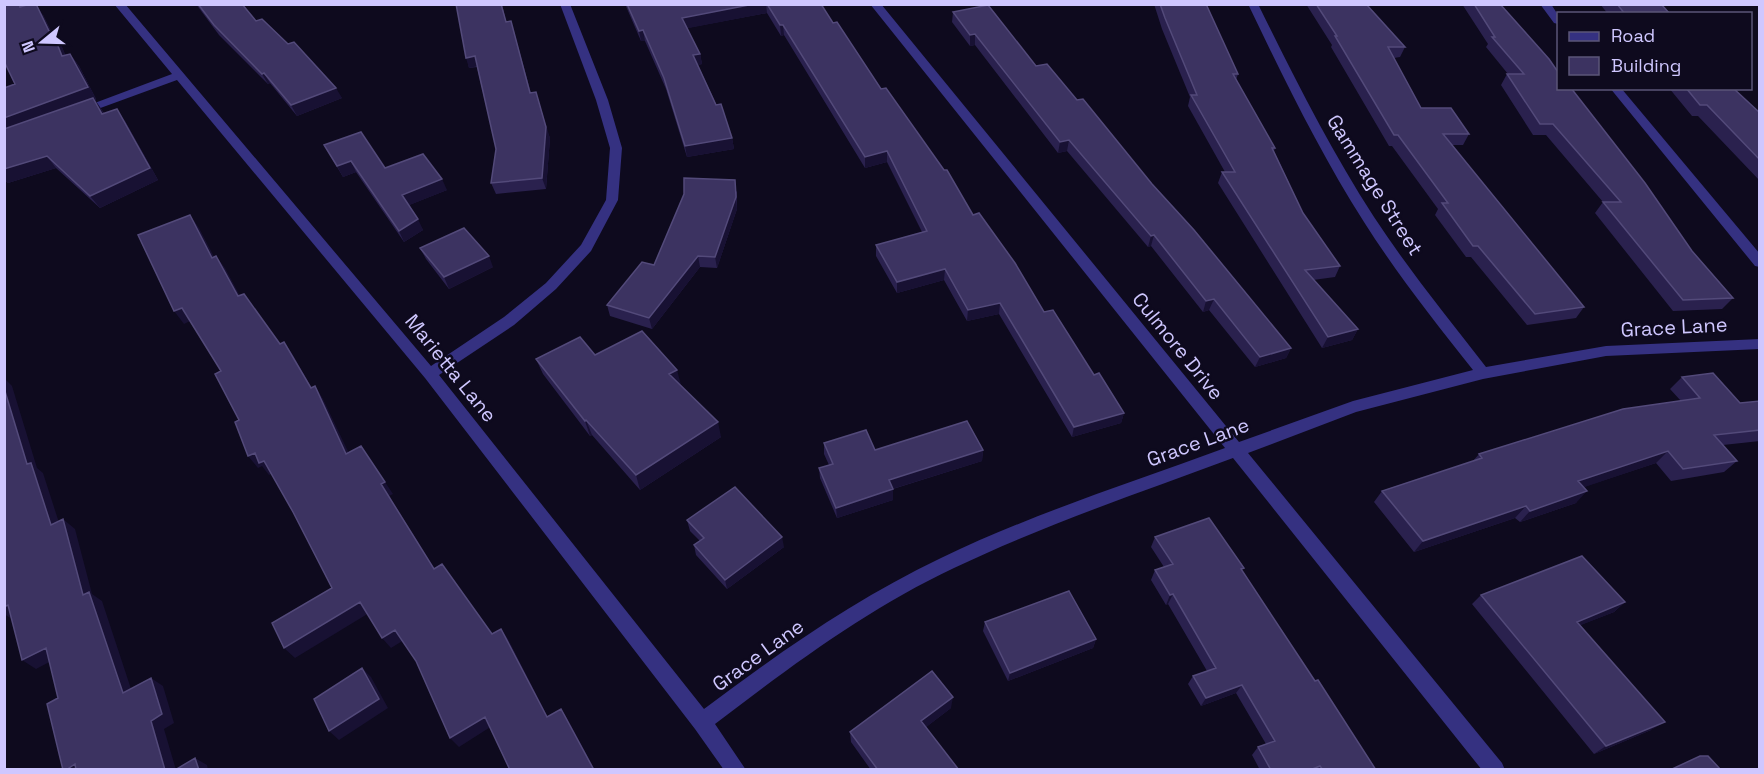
<svg xmlns="http://www.w3.org/2000/svg" width="1764" height="774" font-family="'Space Grotesk',sans-serif">
<style>
.lines{fill:none;stroke-linecap:round;stroke-linejoin:round}
.street{fill:#353181;fill-rule:evenodd}
.wall{fill:#2a214e}
.shaded-wall{fill:#181133}
.building{fill:#3c3361;stroke:#534a7a;stroke-width:1.5}
.labels{text-anchor:middle;stroke-width:5;stroke-linejoin:round;paint-order:stroke}
.street-label{font-size:20px;fill:#cfc7ff;stroke:#0e0a1e}
</style>
<rect width="100%" height="100%" fill="#0e0a1e"/>
<g class="lines">
<path class="street" d="M114 4H125L431 366 504 317 546 283 581 245 606 200 610 148 596 100 560 4H570L608 100 622 148 618 200 591 251 556 289 514 325 439 375 704 709C780 652 855 599 941 558 1032 514 1130 483 1225 448L870 4H881L1239 442 1353 401 1473 370C1435 322 1397 274 1364 222 1320 153 1284 79 1248 4H1258C1294 77 1330 149 1374 217 1408 269 1448 318 1486 367L1606 346 1760 339V349L1606 356 1483 379 1356 412 1248 453 1502 763 1505 770H1482L1233 458C1139 493 1044 525 954 568 867 609 791 666 715 724L746 770H724L695 729 425 378 177 80 84 114H76V110L172 74Z
M1540 4H1551L1558 15V24L1554 23Z
M1610 88H1621L1760 254V267L1755 266Z"/>
</g>
<path class="wall" d="M4 4H23L24 6 43 15 51 31 60 42 65 55 70 54 79 66 96 99 95 100 104 113 125 121 158 180 100 208 56 168 8 183 4 179V88L15 84Z
M196 4H242L256 21 342 98 297 116 270 83 268 84 219 35Z
M456 4H502L506 22 511 21 531 93 550 138 546 189 496 194 491 183 496 149 477 67 469 68Z
M625 4H821L833 23 1044 312 1124 413 1121 423 1072 437 999 314 967 321 944 280 897 293 876 256V245L922 232 887 162 865 168 784 35 781 36 767 13 687 28 700 54 702 64 698 65 732 138 734 149 687 157 666 89 645 41H641Z
M1154 4H1206L1238 74 1236 80 1275 148 1274 151 1303 213 1340 266 1335 277 1313 280 1358 329 1352 340 1322 348 1218 183 1222 172H1225L1188 106 1190 97 1162 29Z
M1306 4H1366L1405 47 1400 57 1394 58 1421 108 1469 134 1463 145H1452L1584 307 1576 318 1527 325 1471 257H1466L1435 215 1438 209 1392 146H1389L1331 47 1332 45Z
M1462 4H1500L1692 251 1733 298 1722 309 1673 311 1595 213 1603 202 1546 135H1533L1501 85 1507 74H1508L1486 47 1488 44Z
M1600 4H1661L1670 14H1608Z
M953 12 1036 66 1077 100 1152 184 1291 348 1286 358 1255 367 1209 310 1203 312 1151 246 1148 247 1067 151 1058 153 975 45 970 46 952 22Z
M1669 88H1733L1760 113V181L1698 116H1692Z
M324 145 385 168 447 190 409 205 423 230 404 242 356 172 343 177Z
M737 191V209L717 268 700 267 652 329 610 316 607 305 654 265Z
M420 248 493 267 449 289 426 259Z
M595 355 680 385 721 437 640 490 592 435 590 436 543 374 536 359Z
M1682 377 1740 403 1760 401V441L1723 445 1737 461 1724 472 1671 481 1656 463 1583 487 1576 503 1520 522 1515 518 1414 552 1374 502 1382 491 1473 461 1479 454 1681 401 1670 389Z
M824 443 875 450H983L982 461 893 489V500L837 518 820 478 819 468 829 465 824 454Z
M687 520 784 547 727 589 696 555 694 545 700 541 690 531Z
M1155 537 1242 571 1315 681 1376 770H1260L1252 755 1258 747 1266 744 1236 693 1201 706 1188 684 1193 676 1207 671 1168 604 1166 605 1151 580 1155 570 1164 567 1151 547Z
M1481 595 1625 602 1614 612 1580 625 1651 730 1594 754 1472 604Z
M985 622 1096 639 1093 648 1008 681 983 631Z
M951 708 926 727 959 770H871L851 742 850 732Z"/>
<path class="shaded-wall" d="M36 4 43 15 54 37 52 31 60 42 71 68 62 56Z
M754 4H766L767 13 684 29 682 18Z
M780 25H783L784 35 781 36Z
M643 30 645 41H641L639 31Z
M975 34V45L970 46V35Z
M70 54 79 66 96 99 95 100 102 110 110 126 4 133V118Z
M700 54 702 64 695 66 693 55Z
M475 56 478 66 469 68 466 58Z
M264 73 270 83 268 84 262 74Z
M336 88 342 98 297 116 291 105Z
M536 92 550 138 546 189 542 178Z
M117 109 125 121 158 180 100 208 90 196Z
M732 138 734 149 687 157 685 146Z
M1069 140 1067 151 1058 153 1060 142Z
M887 151V162L865 168V157Z
M47 156 56 168 8 183 4 179V169Z
M351 161 356 172 343 177 337 166Z
M442 179 447 190 407 206 402 195Z
M735 180 737 209 717 268 715 257Z
M190 215 199 228 221 270 212 258Z
M418 219 423 230 404 242 399 231Z
M1154 235 1151 246 1148 247 1151 236Z
M216 256 225 268 247 309 238 296Z
M489 256 493 267 449 289 444 277Z
M698 256 700 267 652 329 649 318Z
M945 269 944 280 897 293V282Z
M1214 299 1209 310 1203 312 1206 301Z
M1000 303 999 314 967 321 968 310Z
M182 308 192 320 184 324 174 311Z
M1358 329 1352 340 1322 348 1328 337Z
M284 342 293 355 319 401 311 388Z
M1291 348 1286 358 1255 367 1260 357Z
M677 370 681 385 669 374Z
M4 378 12 386 37 468 43 473 63 535 51 525 27 464 4 388Z
M315 386 323 399 355 466 346 454Z
M1124 413 1121 423 1072 437 1074 427Z
M586 420 592 435 590 436 585 421Z
M718 422 721 437 640 490 636 475Z
M361 446 393 494 389 496 442 580 381 484Z
M983 450 982 461 889 490V480Z
M1668 451 1656 463 1567 493 1578 481Z
M255 453 264 461 274 473 269 475 262 466 258 468 248 456Z
M893 489V500L837 518 836 508Z
M1587 491 1576 503 1520 522 1530 511Z
M1526 506 1515 518 1414 552 1423 541Z
M63 519 75 529 92 594 102 601 135 701 123 693 83 595Z
M782 537 784 547 727 589 725 580Z
M1173 594 1168 604 1166 605 1170 595Z
M360 602 369 613 295 658 284 648Z
M1625 602 1614 612 1566 631 1577 622Z
M8 605 12 619 4 614V607Z
M501 629 508 639 553 727 547 717Z
M395 630 404 640 391 648 382 638Z
M1096 639 1093 648 1008 681 1010 673Z
M46 648 59 657 36 669 22 660Z
M362 668 371 677 388 708 339 740 329 731Z
M151 678 163 686 174 723 164 729 176 770H165L151 721Z
M1242 685 1236 693 1201 706 1206 698Z
M953 697 951 708 921 731V721Z
M561 709 567 718 595 770H594Z
M485 717 492 726 459 747 450 738Z
M1665 722 1651 730 1594 754 1606 746Z
M195 758 207 765 208 770H199Z
M75 764 84 770H66Z"/>
<path class="building" d="M4 4H19L20 7 30 4H36L49 31H52L62 56 70 54 88 87 4 118V88L15 84 4 61Z
M198 4H242L256 21 262 19 288 44 294 42 336 88 291 105 264 73 262 74 214 25Z
M456 4H501L506 22 511 21 530 93 536 92 546 127 542 178 491 183 496 149 475 56 466 58Z
M627 4H754L682 18 700 54 693 55 716 105 721 104 732 138 685 146 664 78 643 30 639 31Z
M767 4H821L833 23 837 22 881 89 886 88 944 170H947L973 215 979 213 1015 263 1044 312 1053 310 1094 375 1099 373 1124 413 1074 427 1000 303 968 310 945 269 897 282 876 245 927 231 887 151 865 157 783 25H780Z
M1160 4H1206L1238 74H1233L1275 148H1272L1303 213 1340 266 1305 270 1358 329 1328 337 1222 172H1235L1191 95H1197L1165 18Z
M1316 4H1366L1405 47H1388L1421 108H1451L1469 134H1443L1584 307 1535 314 1478 246H1473L1442 203H1448L1398 135H1394L1335 36H1337Z
M1474 4H1500L1549 59 1558 72V88H1571L1645 183 1692 251 1733 298 1683 300 1603 202H1621L1553 124H1540L1507 74H1524L1492 37H1495Z
M1617 4H1661L1670 14H1625Z
M988 5 1036 66 1047 64 1077 100 1083 99 1152 184 1194 230 1291 348 1260 357 1214 299 1206 301 1154 235 1151 236 1069 140 1060 142 975 34 970 35 953 12Z
M1686 88H1733L1760 113V160L1707 105H1700Z
M93 98 102 114 117 109 150 168 90 196 47 156 4 169V129Z
M361 132 385 168 423 154 442 179 402 195 418 219 399 231 351 161 337 166 324 145Z
M684 178 735 180 736 197 715 257 698 256 649 318 607 305 642 262 654 265 684 194Z
M190 215 212 258 216 256 238 296 244 294 280 344 284 342 311 388 315 386 346 454 361 446 385 482 381 484 434 569 442 564 492 634 501 629 547 717 561 709 594 770H510L485 717 450 738 416 661 395 630 382 638 360 602 284 648 272 623 332 588 293 512 264 461 259 463 255 453 248 456 235 422 239 420 215 374 221 371 182 308 174 311 138 235Z
M464 228 489 256 444 277 420 248Z
M642 331 677 370 669 374 718 422 636 475 586 420 585 421 536 359 580 337 595 355Z
M1713 373 1740 403 1760 401V430L1714 435 1737 461 1683 469 1668 451 1578 481 1587 491 1530 511 1526 506 1423 541 1382 491 1482 458 1479 454 1623 409 1700 398 1682 377Z
M4 388 27 464 31 463 51 525 63 519 83 595 89 592 123 693 151 678 162 714 151 721 165 770H76L75 764 66 770H63L47 704 58 698 46 648 22 660 8 605 4 607Z
M967 421 983 450 889 480 893 489 836 508 819 468 833 464 824 443 866 430 875 450Z
M735 487 782 537 725 580 694 545 704 538 687 520Z
M1209 518 1244 568 1241 569 1315 681 1318 680 1376 770H1323L1320 766 1310 770H1271L1258 747 1275 741 1242 685 1206 698 1193 676 1216 668 1173 594 1170 595 1155 570 1173 564 1155 537Z
M1582 556 1625 602 1577 622 1665 722 1606 746 1481 595Z
M1069 591 1096 639 1010 673 985 622Z
M362 668 379 699 329 731 314 699Z
M932 671 953 697 921 721 959 770H878L850 732Z
M1700 756H1708L1721 770H1670Z
M195 758 199 770H175Z"/>
<g class="labels">
<g class="street-label">
<text transform="translate(1375 185) rotate(58)" y="7">Gammage Street</text>
<text transform="translate(1674 327) rotate(-3)" y="7">Grace Lane</text>
<text transform="translate(1178 346) rotate(51)" y="7">Culmore Drive</text>
<text transform="translate(451 368) rotate(51)" y="7">Marietta Lane</text>
<text transform="translate(1198 442) rotate(-20)" y="7">Grace Lane</text>
<text transform="translate(758 655) rotate(-36)" y="7">Grace Lane</text>
</g>
</g>
<rect width="1764" height="774" fill="none" stroke="#cfc7ff" stroke-width="12"/>
<rect x="1557" y="12" width="195" height="78" fill="#0e0a1e" stroke="#5b5678" stroke-width="1.5"/>
<rect x="1569" y="32" width="30" height="9" fill="#353181" stroke="#5b5678" stroke-width="1.5"/>
<text x="1611" y="42" font-size="18" fill="#cfc7ff">Road</text>
<rect x="1569" y="57" width="30" height="18" fill="#3c3361" stroke="#5b5678" stroke-width="1.5"/>
<text x="1611" y="72" font-size="18" fill="#cfc7ff">Building</text>
<g transform="translate(42 42) rotate(251)" stroke="#0e0a1e" stroke-width="4.5" paint-order="stroke">
<path d="M0-4.5L10 22L0 15L-10 22Z" fill="#cfc7ff"/>
<text y="-9" font-size="16" font-weight="bold" text-anchor="middle" fill="#cfc7ff">N</text>
</g>
</svg>
